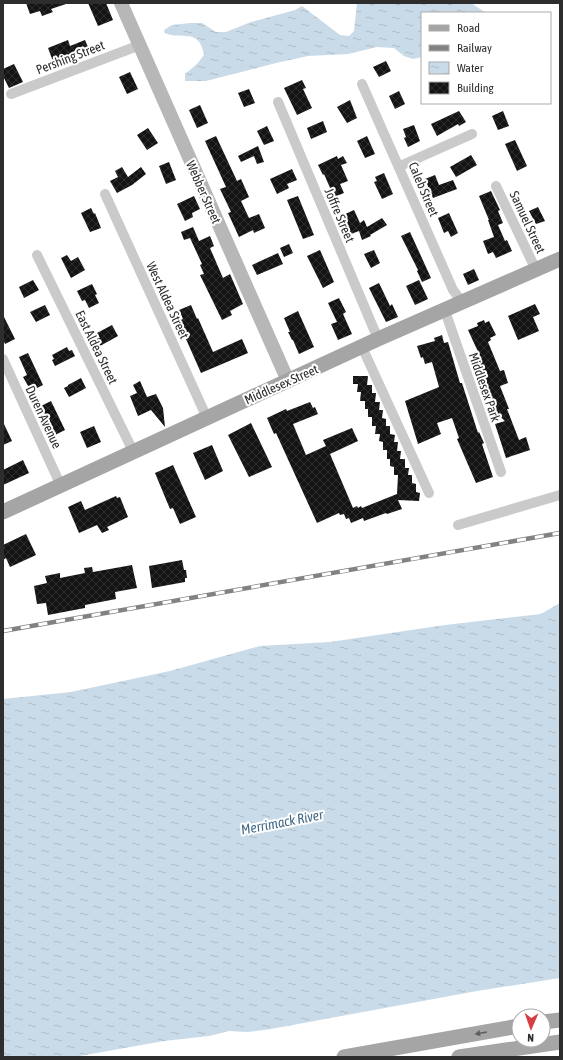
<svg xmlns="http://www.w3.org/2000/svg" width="563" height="1060" font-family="'Asap Condensed',sans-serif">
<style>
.water{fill:url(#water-ripples)}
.building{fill:url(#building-cross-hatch)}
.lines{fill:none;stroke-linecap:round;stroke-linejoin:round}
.street{stroke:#cacaca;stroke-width:10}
.secondary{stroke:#b7b7b7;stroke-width:14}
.primary{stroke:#a5a5a5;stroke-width:15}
.rail-casing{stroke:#828282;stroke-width:4.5}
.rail{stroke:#fff;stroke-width:3;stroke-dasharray:9;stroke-linecap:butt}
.oneway{fill:#5d5d5d}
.labels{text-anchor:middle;stroke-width:4;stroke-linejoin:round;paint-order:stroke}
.street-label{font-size:13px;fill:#2d2d2d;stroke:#fff}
.water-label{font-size:14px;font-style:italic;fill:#436988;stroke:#fff}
</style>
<defs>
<pattern id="water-ripples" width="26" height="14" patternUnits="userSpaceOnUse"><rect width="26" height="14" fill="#c9dbe8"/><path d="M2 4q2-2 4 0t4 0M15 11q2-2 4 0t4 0" fill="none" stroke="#adbcc7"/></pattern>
<pattern id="building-cross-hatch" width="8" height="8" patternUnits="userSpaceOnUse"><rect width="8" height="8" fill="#141414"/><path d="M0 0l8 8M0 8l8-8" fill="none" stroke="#2e2e2e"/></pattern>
</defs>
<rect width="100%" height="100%" fill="#fff"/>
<path class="water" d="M357 3H471L486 13H422V57L413 59 404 56 394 48 377 47 348 54 308 56 276 63 206 81H185V74L197 64 204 55C199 26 181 41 165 33L164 30 172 25 190 23H202L216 32H226L251 22 295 10 302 6 340 35 349 36 354 31Z
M560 603V978L477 991 271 1029 247 1032 229 1031 209 1036 164 1041 74 1057H3V699L71 692 170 671 260 646 330 642 445 625 541 614Z"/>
<path class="building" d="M26 3H66V4L51 9 53 12 42 16 40 11 30 14Z
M88 3H106L113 20 98 26Z
M68 40 70 46 85 40 88 47 74 52 75 56 54 64 48 48Z
M386 61 391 71 379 77 373 67Z
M14 64 23 82 9 88 3 76V69Z
M130 72 138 89 127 94 119 77Z
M302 80 306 88 303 89 312 108 297 115 284 88Z
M249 89 255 103 244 107 238 93Z
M399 91 405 104 395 109 389 96Z
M350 100 357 118 347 123 337 107Z
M200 105 208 123 197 128 189 110Z
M459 111 466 122 459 126 458 124 437 136 431 124Z
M503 111 509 126 498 130 492 116Z
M323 121 327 132 311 139 307 128Z
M414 125 420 141 408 147 404 138 406 137 403 129Z
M267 126 274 141 264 145 257 131Z
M148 128 158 143 147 150 137 135Z
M216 136 237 181 241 179 249 197 241 201 249 218 259 214 265 228 254 233 253 230 239 237 228 213 231 212 220 189 226 187 205 141Z
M367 136 375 154 365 158 357 141Z
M515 140 527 166 517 171 505 144Z
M258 146 264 162 257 164 254 156 241 162 238 156Z
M471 155 477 165 456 177 450 167Z
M337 156 338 159 343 156 347 163 341 165 348 181 340 184 344 193 334 197 324 174 323 175 318 165Z
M169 162 176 180 166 184 159 166Z
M122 167 128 177 141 167 146 174 132 185 117 193 110 181 118 177 115 171Z
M292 169 297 180 287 184 289 188 277 194 270 179Z
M384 173 393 194 382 199 374 182 377 181 375 177Z
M435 175 439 185 453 180 457 189 433 198 425 179Z
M491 191 500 210 498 211 503 223 498 225 505 241 507 240 512 251 496 258 493 252 488 254 483 241 494 237 488 220H489L479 196Z
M194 196 200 209 192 213 193 217 185 221 177 204Z
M298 196 314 235 303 239 287 200Z
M538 207 545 221 536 224 529 211Z
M91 208 94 214 95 213 101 228 90 232 81 213Z
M354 210 360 223 364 220 367 227 382 218 387 225 370 235 371 236 362 240 359 231 351 234 343 215Z
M449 213 458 233 451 237 448 231 444 233 438 218Z
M193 227 199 241 210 236 214 246 210 248 223 278 230 274 243 304 230 311 232 315 222 320 200 275 204 274 200 265 202 264 190 238 184 240 181 232Z
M410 232 431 278 422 282 417 271 418 270 401 236Z
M289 244 293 253 284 257 280 248Z
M320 250 334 282 323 288 307 256Z
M374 250 380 263 371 268 364 254Z
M278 253 283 264 257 275 252 265Z
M67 255 71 261 78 257 85 270 71 278 61 258Z
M474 269 479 280 468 285 463 274Z
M33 280 39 290 24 298 19 287Z
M419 280 428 299 415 305 406 286Z
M379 283 390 306 392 304 398 317 386 322 369 288Z
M92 284 97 294 95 295 99 303 89 308 85 300 82 301 77 291Z
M339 298 346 312 343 314 352 334 338 340 331 324 337 322 328 303Z
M535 304 540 314 533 317 539 331 518 340 508 316Z
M45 305 50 315 36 322 30 312Z
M191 305 197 319 198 318 213 352 242 339 248 353 201 373 178 321 183 319 179 310Z
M298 311 314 347 299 354 293 340H292L288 332H290L284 318Z
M3 315 15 339 5 344 3 339Z
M484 320 485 323 489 321 496 335 490 338 491 340 488 342 500 371 504 370 508 383 500 386 509 409H507L519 440 526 437 530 450 506 458 495 424 505 421 492 409 483 380 485 379 477 358 480 356 468 330 478 326 477 323Z
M112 325 118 336 100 346 96 339 100 338 97 333Z
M442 335 444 343 448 342 460 383H462L478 433 479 432 484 443 482 444 493 477 476 483 457 439 459 438 452 418 437 423 441 434 418 444 405 401 439 387 432 362 425 364 423 357 421 358 417 346 435 341 434 338Z
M67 347 69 351 72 350 75 356 55 366 52 360 54 359 52 355Z
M28 353 43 385 31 391 23 377 27 375 19 357Z
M353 376H368L367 385H372V393H376L375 402H380L379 410H383L382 418 386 419V426H390V434L395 435 394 442H398L397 451H401L400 459H405V468H409L408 475H412V483L416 484V492L420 493 419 501 398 500 402 509 387 514 386 513 364 521 363 518 351 523 349 518 346 519 344 514 340 515 339 513 317 523 276 433 274 434 267 418 286 409 287 411 310 402 313 408 315 407 318 414 293 424 306 455 326 446 323 440 352 428 358 441 330 454 353 508 357 506 358 508 361 506 362 508 397 494 398 475H394V467L390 466V459H387V450H383V442L379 441 380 434H375L376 426H372V417H368V409H365V401H360L361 392H357L358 384H353Z
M81 378 86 388 69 397 64 388 68 386V385Z
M140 381 147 397 156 394 163 408 165 427 151 410 138 416 130 396 137 393 133 385Z
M51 401 65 430 55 435 41 406Z
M3 422 12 441 3 445Z
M251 423 272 467 249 477 228 435Z
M94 426 101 442 87 448 80 432Z
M212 445 223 471 205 480 193 453Z
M23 460 29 473 3 485V470Z
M173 465 196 517 180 524 173 508 170 509 155 473Z
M116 496 117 498 120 497 128 517 107 527 109 530 102 533 97 525 79 533 68 507 81 501 85 510Z
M26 534 36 555 10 567 6 558 3 560V545Z
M182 560 184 570H186L187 578H185V582L152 588 149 566Z
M132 565 137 588 115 592 116 599 85 605V608L48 615 46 603 37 604 34 586 47 583 45 576 60 573V578L85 573 84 568 92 567 93 572Z"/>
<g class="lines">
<path class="street" d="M362 84 453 290 463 303
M11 94 140 45
M278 102 378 339
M400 166 472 134
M496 186 536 270
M105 194 207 418
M37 255 133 451
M445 311 501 472
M362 347 429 493
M3 359 61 486
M458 525 560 495"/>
<path class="secondary" d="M121 3 288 381"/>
<path class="primary" d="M3 512 378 339 560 259
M543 1022 560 1020
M344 1057 519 1026
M459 1057 560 1042"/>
<g class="rail-casing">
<path id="rail" d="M3 631 560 533"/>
</g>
<use href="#rail" class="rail"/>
</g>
<defs><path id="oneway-solid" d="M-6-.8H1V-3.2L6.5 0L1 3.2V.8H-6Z"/></defs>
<use class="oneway" href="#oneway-solid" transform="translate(481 1033) rotate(170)"/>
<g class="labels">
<g class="street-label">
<text transform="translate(70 57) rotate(-21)" y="5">Pershing Street</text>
<text transform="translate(424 189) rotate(67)" y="5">Caleb Street</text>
<text transform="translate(204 192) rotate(66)" y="5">Webber Street</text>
<text transform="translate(340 215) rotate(67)" y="5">Joffre Street</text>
<text transform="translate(528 222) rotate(65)" y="5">Samuel Street</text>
<text transform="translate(168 300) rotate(65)" y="5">West Aldea Street</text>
<text transform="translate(97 347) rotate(64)" y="5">East Aldea Street</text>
<text transform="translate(281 384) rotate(-24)" y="5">Middlesex Street</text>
<text transform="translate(485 387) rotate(71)" y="5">Middlesex Park</text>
<text transform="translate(44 417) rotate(65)" y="5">Duren Avenue</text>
</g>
<g class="water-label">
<text transform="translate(282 822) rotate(-11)" y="5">Merrimack River</text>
</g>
</g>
<rect width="563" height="1060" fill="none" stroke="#2d2d2d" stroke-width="8"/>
<rect x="421" y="12" width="130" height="92" fill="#ffffff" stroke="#ababab"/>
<rect x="429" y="25" width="20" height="6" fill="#a5a5a5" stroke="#ababab"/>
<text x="457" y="32" font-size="12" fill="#2d2d2d">Road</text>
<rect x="429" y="45" width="20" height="6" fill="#828282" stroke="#ababab"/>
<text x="457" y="52" font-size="12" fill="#2d2d2d">Railway</text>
<rect x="429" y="62" width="20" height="12" fill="url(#water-ripples)" stroke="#ababab"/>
<text x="457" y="72" font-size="12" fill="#2d2d2d">Water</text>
<rect x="429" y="82" width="20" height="12" fill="url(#building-cross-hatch)" stroke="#ababab"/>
<text x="457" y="92" font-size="12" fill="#2d2d2d">Building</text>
<g transform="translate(531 1028) rotate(182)"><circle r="19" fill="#ffffff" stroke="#ababab"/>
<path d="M0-3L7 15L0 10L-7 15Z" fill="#d53e42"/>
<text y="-6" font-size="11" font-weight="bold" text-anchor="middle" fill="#2d2d2d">N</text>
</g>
</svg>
